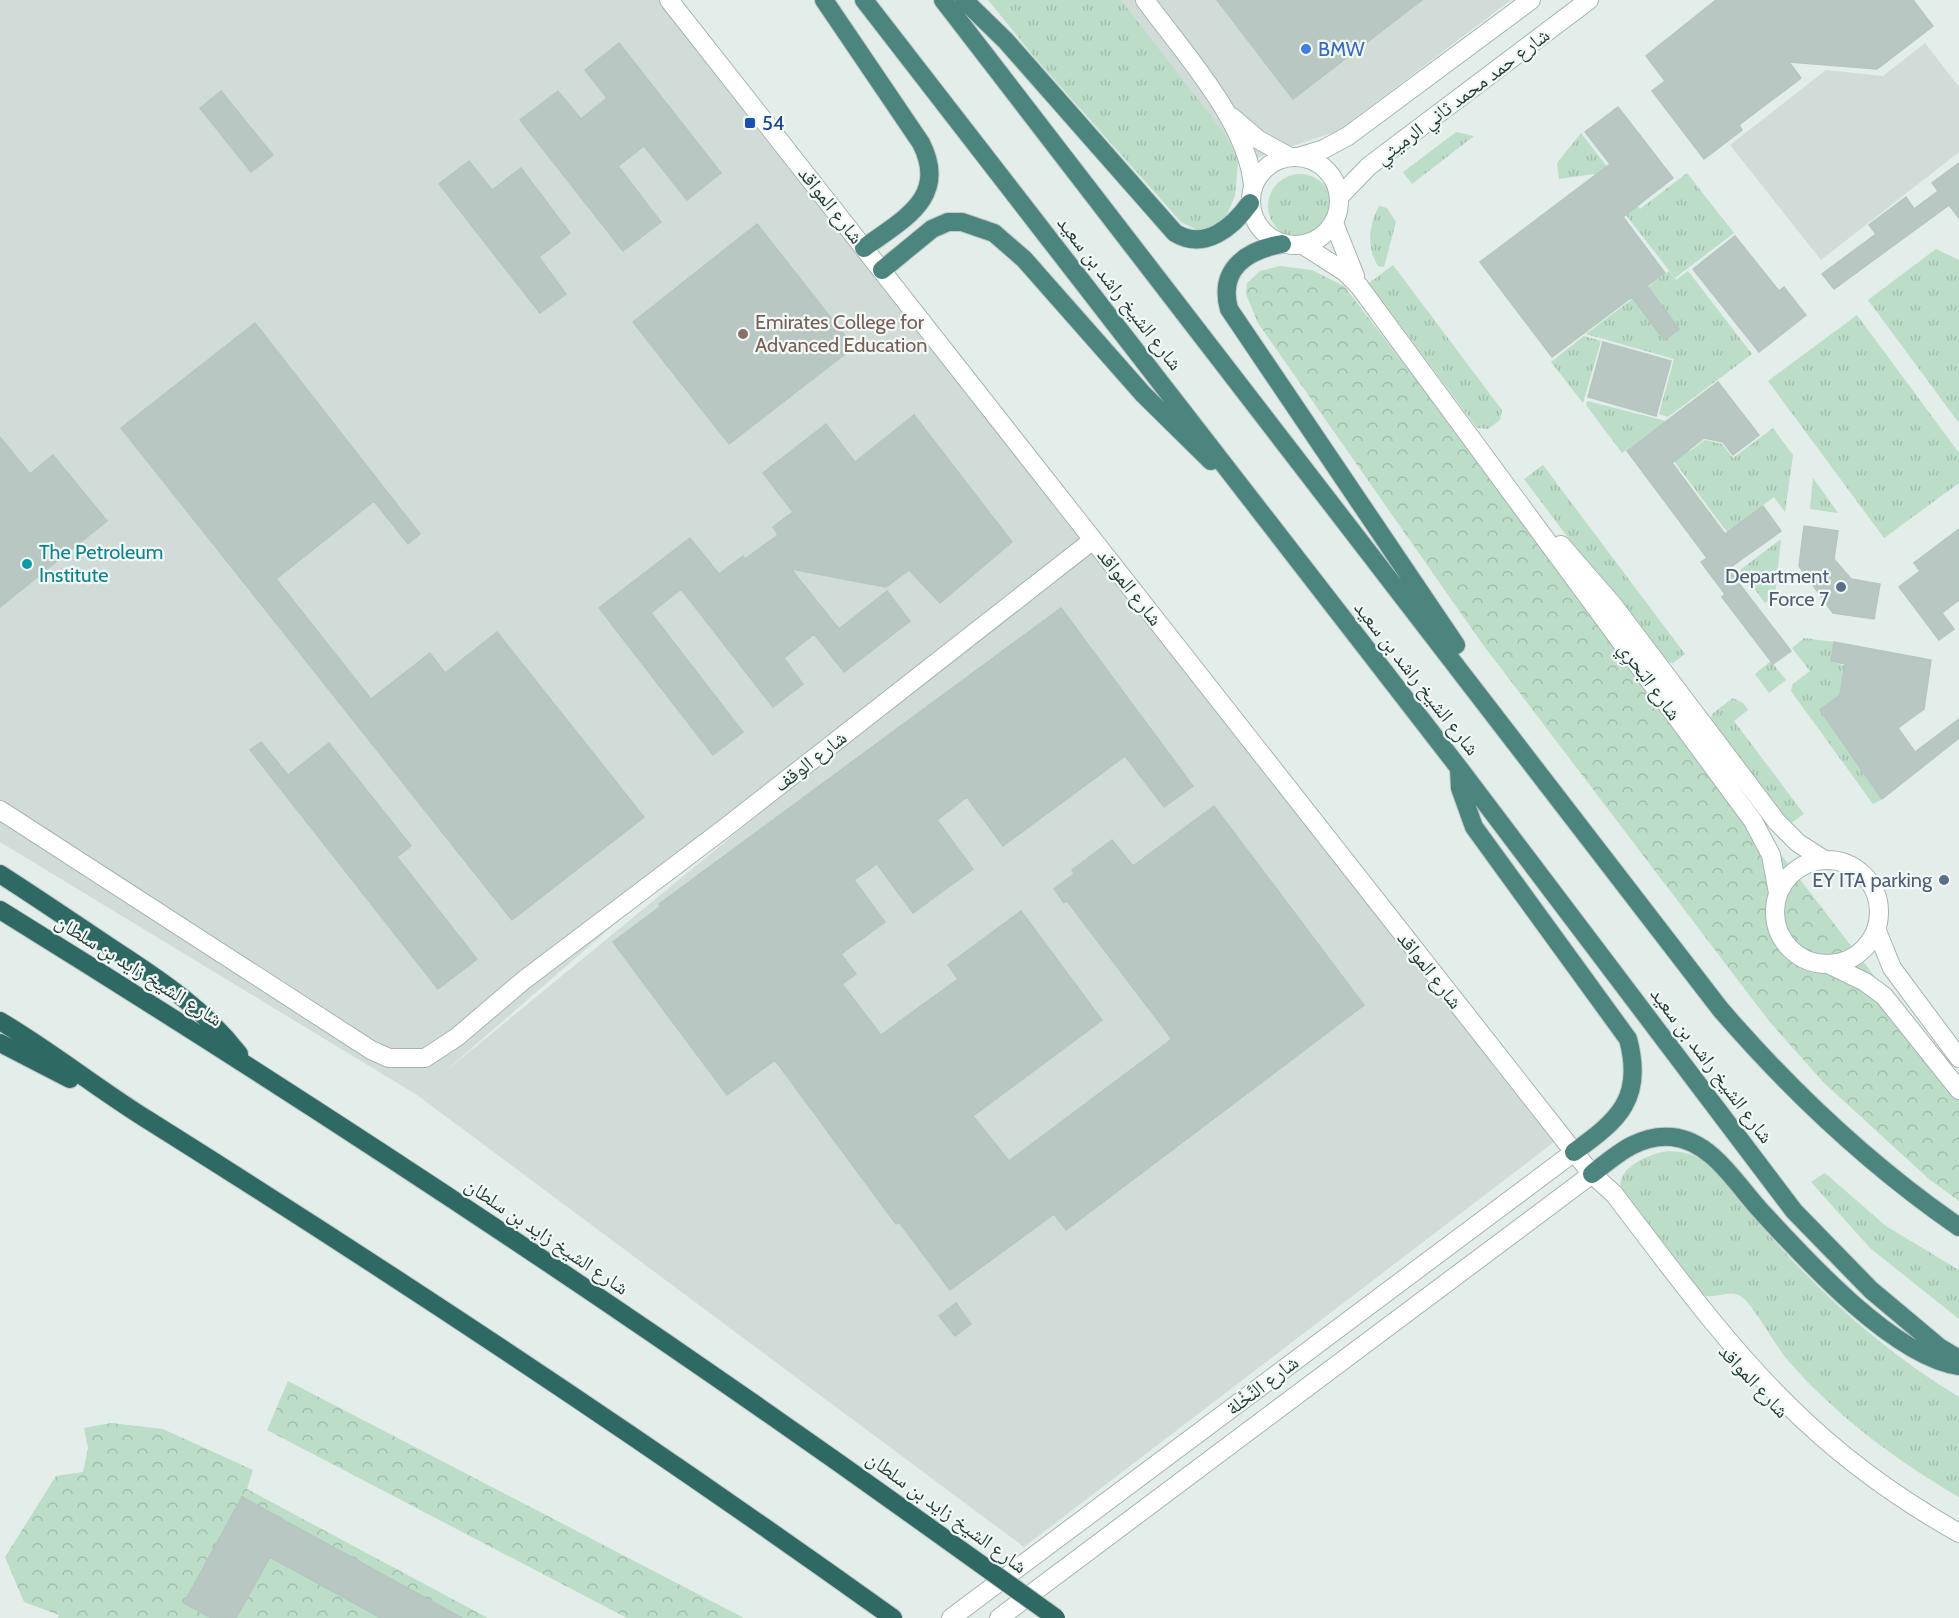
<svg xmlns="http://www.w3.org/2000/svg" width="1959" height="1618" font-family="Cabin,'Noto Naskh Arabic',sans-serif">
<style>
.built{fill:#d1dcd8;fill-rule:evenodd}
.grass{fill:url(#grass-tufts);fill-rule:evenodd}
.forest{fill:url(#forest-crowns)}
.building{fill:#b8c7c2;stroke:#b5c6c1;stroke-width:1.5}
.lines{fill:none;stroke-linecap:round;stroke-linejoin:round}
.minor-casing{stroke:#a6b5b1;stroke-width:20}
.secondary-casing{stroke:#a1b8b2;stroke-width:20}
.trunk-casing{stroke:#c1c9c8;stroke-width:20}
.motorway-casing{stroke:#c1c9c8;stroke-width:20}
.minor{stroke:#fff;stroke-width:18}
.secondary{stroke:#fff;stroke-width:18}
.trunk{stroke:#4c857e;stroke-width:18}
.motorway{stroke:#2f6963;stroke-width:18}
.motorway-bridge-casing{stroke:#c1c9c8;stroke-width:20;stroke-linecap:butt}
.motorway-bridge{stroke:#2f6963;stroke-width:18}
.shop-dot{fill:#3f7fe0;stroke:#f3f9f7;stroke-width:2}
.transit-dot{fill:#1a4fb4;stroke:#f3f9f7;stroke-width:2}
.education-dot{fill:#8d6e63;stroke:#f3f9f7;stroke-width:2}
.culture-dot{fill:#0f9aa8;stroke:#f3f9f7;stroke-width:2}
.service-dot{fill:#5c6f8a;stroke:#f3f9f7;stroke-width:2}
.labels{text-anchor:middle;stroke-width:4.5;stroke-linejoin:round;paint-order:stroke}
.shop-label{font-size:20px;fill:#366cbe;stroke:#f3f9f7;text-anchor:start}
.street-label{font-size:20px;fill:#233e39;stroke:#f3f9f7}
.transit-label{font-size:20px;fill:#164399;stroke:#f3f9f7;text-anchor:start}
.education-label{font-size:20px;fill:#785e54;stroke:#f3f9f7;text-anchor:start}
.culture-label{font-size:20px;fill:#0d838f;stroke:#f3f9f7;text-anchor:start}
.service-label{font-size:20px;fill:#4e5e75;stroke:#f3f9f7;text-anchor:end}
</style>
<defs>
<pattern id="grass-tufts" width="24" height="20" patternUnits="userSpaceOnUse" patternTransform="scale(1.5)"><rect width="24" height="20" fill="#bcddc8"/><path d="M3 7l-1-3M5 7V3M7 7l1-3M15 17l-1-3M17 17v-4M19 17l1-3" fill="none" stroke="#a1bfad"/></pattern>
<pattern id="forest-crowns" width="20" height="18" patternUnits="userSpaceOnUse" patternTransform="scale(1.5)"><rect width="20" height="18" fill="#bcddc8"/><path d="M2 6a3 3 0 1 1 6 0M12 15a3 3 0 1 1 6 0" fill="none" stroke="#a1bfad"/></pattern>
</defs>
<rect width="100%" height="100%" fill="#e3ede9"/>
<path class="built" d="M0 0H669L1562 1136 1024 1547 417 1095 0 842ZM1065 563 441 1075 725 828Z
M1054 0H1511L1338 131 1223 169Z
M1925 43 1959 87V152L1821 260 1730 145 1826 70 1883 76Z"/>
<path class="grass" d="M988 0H1121L1224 133 1238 161 1235 196 1224 222 1201 232 1181 222 1035 58Z
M1456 132 1474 136 1412 184 1403 172Z
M1581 133 1640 209 1687 173 1734 233 1675 278 1594 174 1559 179 1557 163Z
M1268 206a32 32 0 1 1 64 0a32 32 0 1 1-64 0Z
M1379 206 1387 208 1396 222 1384 267 1378 266C1366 247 1369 224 1379 206Z
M1936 249 1959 260V423L1868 300Z
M1393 265 1502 410 1500 420 1488 429 1477 428 1369 283Z
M1669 271 1676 280 1688 271 1752 354 1668 417 1659 414 1674 359 1586 334Z
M1857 315 1959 453V483L1884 538 1768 381Z
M1584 336 1601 341 1583 403 1551 362Z
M1587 401 1666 421 1622 453 1586 405Z
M1668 422 1690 451 1705 440 1722 444 1733 458 1773 428 1793 455 1785 512 1774 497 1727 532 1653 433Z
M1543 465 1685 654 1673 663 1660 660 1524 479Z
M1813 478 1838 513 1810 509Z
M1781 539 1775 596 1765 603 1740 570Z
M1804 638 1834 642 1831 661 1845 666 1843 678 1859 681 1860 689 1891 732 1897 728 1904 736 1860 768 1882 799 1873 804 1791 691 1793 684 1810 671 1792 648ZM1852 687 1885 732 1853 755 1820 710Z
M1771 661 1786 680 1769 693 1755 674Z
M1733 698 1743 703 1748 710 1734 721 1804 814 1787 826 1710 725 1712 714Z
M1669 1151C1681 1152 1693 1153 1703 1161 1738 1186 1760 1227 1789 1257 1840 1311 1896 1359 1959 1397V1497C1897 1461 1838 1417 1791 1364 1777 1349 1754 1306 1742 1297 1730 1289 1720 1298 1707 1296 1687 1288 1673 1257 1660 1239 1649 1224 1634 1211 1624 1196 1608 1170 1650 1153 1669 1151Z
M1825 1173 1886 1226 1959 1270V1319L1870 1248 1811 1182Z"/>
<path class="forest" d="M1280 266 1312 270 1344 286 1925 1042 1959 1082V1201L1930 1180 1824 1083 1769 1021 1481 642 1258 323 1246 294 1247 283 1260 271Z
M288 1381 744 1618H627L267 1430Z
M111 1423 163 1429 253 1470 247 1489 488 1618H58L59 1615 24 1602 5 1557 56 1476 83 1472 88 1448 84 1428Z"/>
<path class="building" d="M1217 0H1422L1293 99Z
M1716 0H1913L1933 26 1877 69 1789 62 1801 78 1739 125 1742 130 1704 159 1652 91 1665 81 1646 56Z
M619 43 721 173 687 200 644 146 618 166 661 222 623 251 520 120 558 91 581 119 607 98 585 70Z
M221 91 273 155 251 172 200 108Z
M1618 107 1673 178 1623 217 1665 273 1647 286 1679 329 1664 340 1632 297 1552 357 1480 262 1610 164 1585 132Z
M469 161 492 190 521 168 570 233 539 257 566 294 540 313 439 184Z
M1959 163V218L1949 205 1834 289 1822 274 1876 234 1869 225 1906 197 1914 209 1938 191 1932 183Z
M757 224 854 347 729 444 633 322Z
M1735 236 1779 291 1784 287 1806 315 1759 352 1693 269Z
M255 323 420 534 408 544 374 501 276 579 371 699 430 653 445 673 497 632 644 817 512 920 121 428Z
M1603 342 1671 361 1656 416 1588 397Z
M1718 382 1759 435 1733 455 1723 442 1704 438 1672 463 1725 534 1763 506 1781 531 1728 569 1791 651 1773 664 1722 597 1725 594 1701 562 1707 558 1627 451Z
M914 415 1012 542 940 603 909 570 886 587 791 569 839 629 887 591 910 621 844 672 814 634 784 658 803 684 773 707 681 589 651 613 743 732 713 755 599 608 690 538 719 574 743 556 745 559 778 535 773 527 793 512 763 473 826 424 855 462Z
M0 437 30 474 53 455 107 521 0 607Z
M1804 526 1838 531 1834 559 1851 579 1880 584 1874 619 1833 613 1799 566Z
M1959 529V600L1942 613 1954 629 1939 640 1899 587 1920 571 1914 563Z
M1061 608 1193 786 1164 807 1125 756 1003 846 967 797 937 820 973 869 913 913 877 864 854 880 885 922 841 954 856 974 842 984 881 1035 958 979 948 965 1021 911 1102 1020 973 1116 1009 1161 1172 1039 1067 901 1064 903 1054 889 1074 874 1072 870 1112 840 1133 866 1214 806 1364 1005 1066 1230 1054 1214 950 1290 899 1222 896 1224 775 1060 727 1095 613 942 661 906 659 904Z
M1834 642 1931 660 1924 709 1898 728 1915 752 1959 719V738L1882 799 1820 710 1840 695 1845 664 1831 661Z
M261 742 288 775 329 743 411 846 397 857 477 959 438 989 250 750Z
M956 1303 971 1324 955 1336 939 1316Z
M242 1497 462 1618H381L270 1557 236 1618H211L184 1603Z"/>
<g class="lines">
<g class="minor-casing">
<path id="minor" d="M669 0 1574 1152 1592 1174 1614 1194C1670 1267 1723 1341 1788 1405 1839 1456 1897 1498 1959 1533
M1145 0C1182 51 1248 122 1253 186
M1232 117 1259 140 1290 157
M1334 223 1355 276
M1303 245 1345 272 1359 286 1753 821 1771 855 1778 893
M1561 545 1613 605 1777 822 1798 843 1823 859
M0 810 371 1050 389 1058H425L457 1037 524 980 725 828 1093 540
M1775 912a52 52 0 1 1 104 0a52 52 0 1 1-104 0Z
M1877 931 1892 968 1959 1058
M1830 965 1865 982 1884 996 1959 1090
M951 1618 1574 1152
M999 1618 1592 1174"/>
</g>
<g class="secondary-casing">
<path id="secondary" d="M1251 201a44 44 0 1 1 88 0a44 44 0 1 1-88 0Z
M1298 157 1324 149 1348 136 1531 0
M1339 197 1369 166 1589 0"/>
</g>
<g class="trunk-casing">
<path id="trunk" d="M824 0 921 143C949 198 903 219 864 248
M864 0 1459 768 1794 1211 1871 1290 1939 1347 1959 1359
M943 0 1721 1010C1792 1092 1869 1165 1959 1227
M964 0 1006 41 1175 233C1205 251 1233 227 1250 203
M1282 244C1247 250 1218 269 1229 309L1456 645
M882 270 932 229 948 222H962L994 233 1024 259 1143 394 1211 461
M1459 768 1460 788 1474 827 1628 1039C1644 1098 1619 1120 1574 1152
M1592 1174C1616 1155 1639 1134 1672 1137 1712 1141 1736 1184 1761 1211 1805 1259 1894 1357 1959 1366"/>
</g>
<g class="motorway-casing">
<path id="motorway" d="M0 874C39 899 77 925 116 951 162 981 204 1009 239 1054
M0 910C315 1105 625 1309 926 1525
M0 1021C51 1051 98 1089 148 1120 401 1279 650 1444 893 1618
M0 1043 70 1079"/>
</g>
<use href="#minor" class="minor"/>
<use href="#secondary" class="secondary"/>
<use href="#trunk" class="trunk"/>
<use href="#motorway" class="motorway"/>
<g class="motorway-bridge-casing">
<path id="motorway-bridge" d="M926 1525 1056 1618"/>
</g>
<use href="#motorway-bridge" class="motorway-bridge"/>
</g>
<circle class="shop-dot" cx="1306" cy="49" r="6"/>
<rect class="transit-dot" x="744" y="117" width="12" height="12" rx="3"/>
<circle class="education-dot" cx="743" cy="334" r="6"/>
<circle class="culture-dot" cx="27" cy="564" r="6"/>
<g class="service-dot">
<circle cx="1841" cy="587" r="6"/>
<circle cx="1944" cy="880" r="6"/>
</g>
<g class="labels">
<g class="shop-label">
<text x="1318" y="56">BMW</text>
</g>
<g class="street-label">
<text transform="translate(1462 96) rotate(-37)" y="7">شارع حمد محمد ثاني الرميثي</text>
<text transform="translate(831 205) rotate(52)" y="7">شارع المواقد</text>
<text transform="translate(1120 293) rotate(52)" y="7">شارع الشيخ راشد بن سعيد</text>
<text transform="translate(1130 587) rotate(52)" y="7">شارع المواقد</text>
<text transform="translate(1417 678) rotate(52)" y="7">شارع الشيخ راشد بن سعيد</text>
<text transform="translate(1650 681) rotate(54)" y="7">شارع البَحرِي</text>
<text transform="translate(810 761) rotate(-38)" y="7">شارع الوقف</text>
<text transform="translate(139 970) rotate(32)" y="7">شارع الشيخ زايد بن سلطان</text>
<text transform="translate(1430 970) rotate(52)" y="7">شارع المواقد</text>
<text transform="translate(1712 1065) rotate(53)" y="7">شارع الشيخ راشد بن سعيد</text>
<text transform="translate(547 1236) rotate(34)" y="7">شارع الشيخ زايد بن سلطان</text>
<text transform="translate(1754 1381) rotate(47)" y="7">شارع المواقد</text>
<text transform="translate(1262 1385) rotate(-37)" y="7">شارع النَّخْلة</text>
<text transform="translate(947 1512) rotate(36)" y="7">شارع الشيخ زايد بن سلطان</text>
</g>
<g class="transit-label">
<text x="762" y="130">54</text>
</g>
<g class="education-label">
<text x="755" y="329">Emirates College for<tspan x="755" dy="23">Advanced Education</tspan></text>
</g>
<g class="culture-label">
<text x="39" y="559">The Petroleum<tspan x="39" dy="23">Institute</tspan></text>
</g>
<g class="service-label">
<text x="1829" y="583">Department<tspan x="1829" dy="23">Force 7</tspan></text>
<text x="1932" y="887">EY ITA parking</text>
</g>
</g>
</svg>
